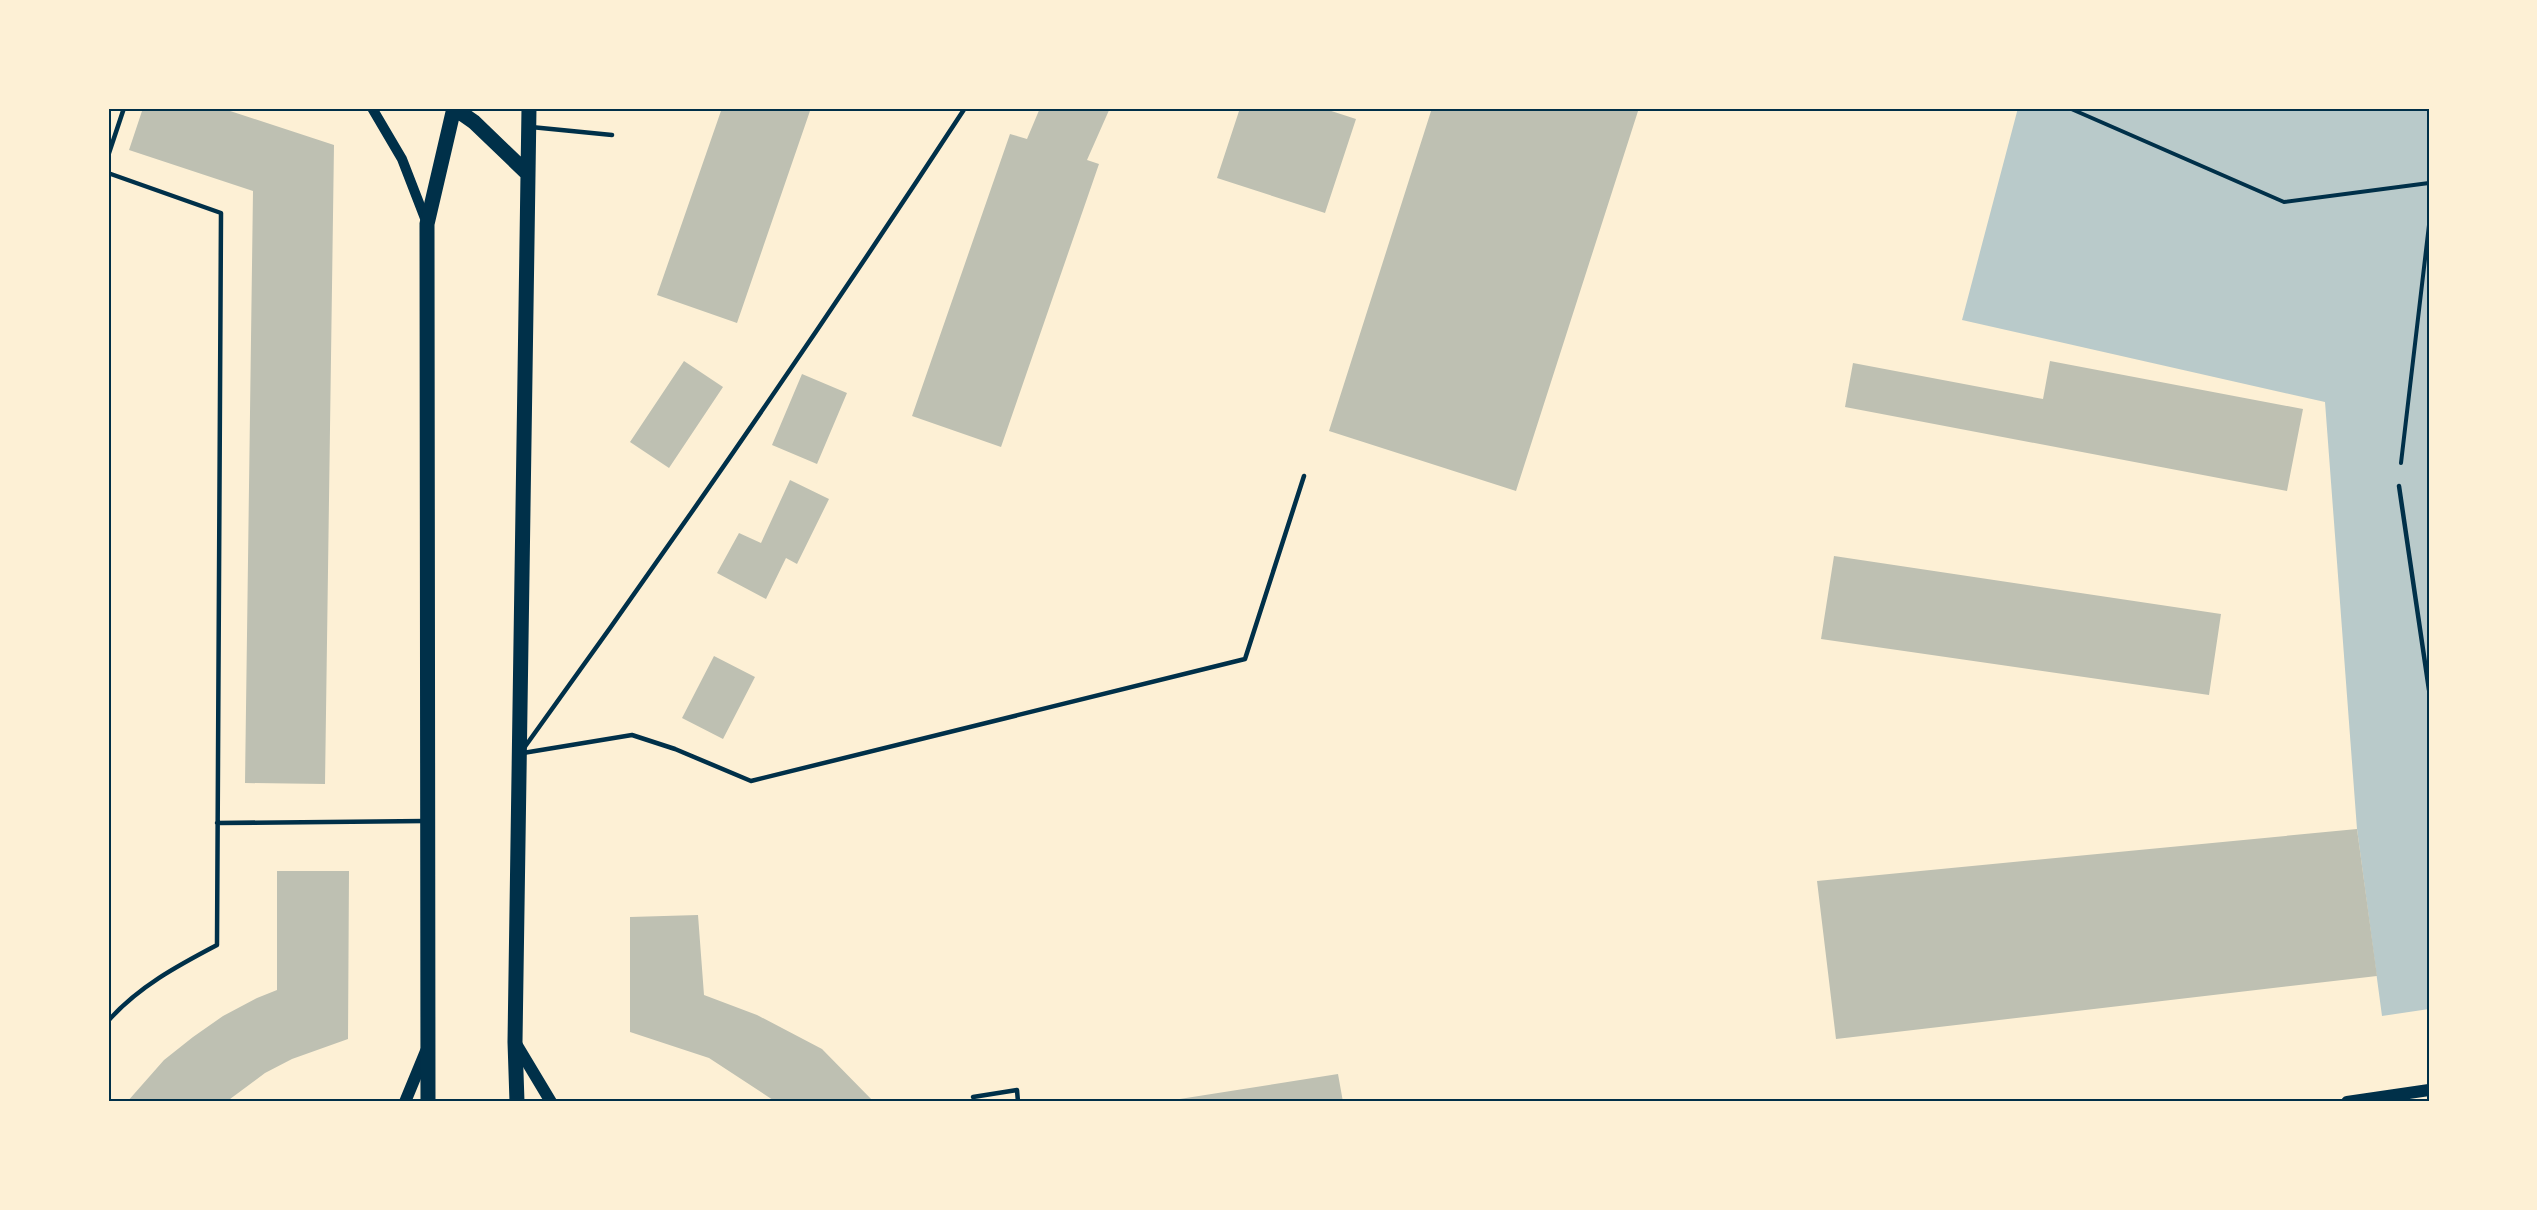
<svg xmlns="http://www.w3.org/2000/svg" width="2537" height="1210" font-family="Mulish,sans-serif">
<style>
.green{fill:#b9caca}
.building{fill:#bec0b2}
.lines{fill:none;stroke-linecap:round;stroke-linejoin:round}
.path{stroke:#003049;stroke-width:4}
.service{stroke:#003049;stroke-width:4.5}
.tertiary{stroke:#003049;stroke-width:10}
.secondary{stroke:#003049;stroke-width:12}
.primary{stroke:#003049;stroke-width:15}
.neatline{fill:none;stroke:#003049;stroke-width:2}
</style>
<rect width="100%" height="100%" fill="#fdf0d5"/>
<path class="green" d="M2018 108H2429V1009L2382 1016 2357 829 2325 402 1962 320Z"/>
<path class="building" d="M143 108H221L334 145 325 784 245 783 253 191 129 150Z
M722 108H811L737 323 657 295Z
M1040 108H1110L1087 160 1099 164 1001 447 912 416 1010 134 1027 139Z
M1240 108H1322L1356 119 1325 213 1217 178Z
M1432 108H1639L1516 491 1329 431Z
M684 361 723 387 669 468 630 442Z
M2050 361 2303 409 2287 491 1845 407 1853 363 2043 399Z
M802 374 847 393 817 464 772 445Z
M790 480 829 499 797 564 786 558 766 599 717 573 739 533 761 543Z
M1834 556 2221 614 2209 695 1821 639Z
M714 656 755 677 723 739 682 718Z
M2357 829 2377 976 1836 1039 1817 881Z
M277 871H349L348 1039 292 1059 265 1073 226 1102H127L164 1060 193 1037 223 1016 257 998 277 990Z
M698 915 704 995 757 1015 822 1049 874 1102H776L709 1058 630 1032V917Z
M1338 1074 1343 1102H1168L1167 1101Z"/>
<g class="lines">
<path class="path" d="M2069 108 2284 202 2429 183
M2401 463 2429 225"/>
<path class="service" d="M531 127 612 135
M108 156 124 108
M108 173 221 213 217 945C177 966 138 987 108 1021
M2399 486 2429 690
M524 748C676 538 823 325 965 108
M523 753 632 735 675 749 751 781 1245 659 1304 476
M217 823 425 821
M973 1097 1017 1090 1018 1102"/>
<path class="tertiary" d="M372 108 402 159 426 221"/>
<path class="secondary" d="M515 1042 551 1102
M405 1102 426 1051
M2347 1102 2429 1090"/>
<path class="primary" d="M454 108 474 122 527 173
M428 1102 427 224 454 108
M517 1102 515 1042 529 108"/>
</g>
<rect width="2537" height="1210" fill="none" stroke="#fdf0d5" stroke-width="219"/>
<rect x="110" y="110" width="2318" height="990" class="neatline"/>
</svg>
